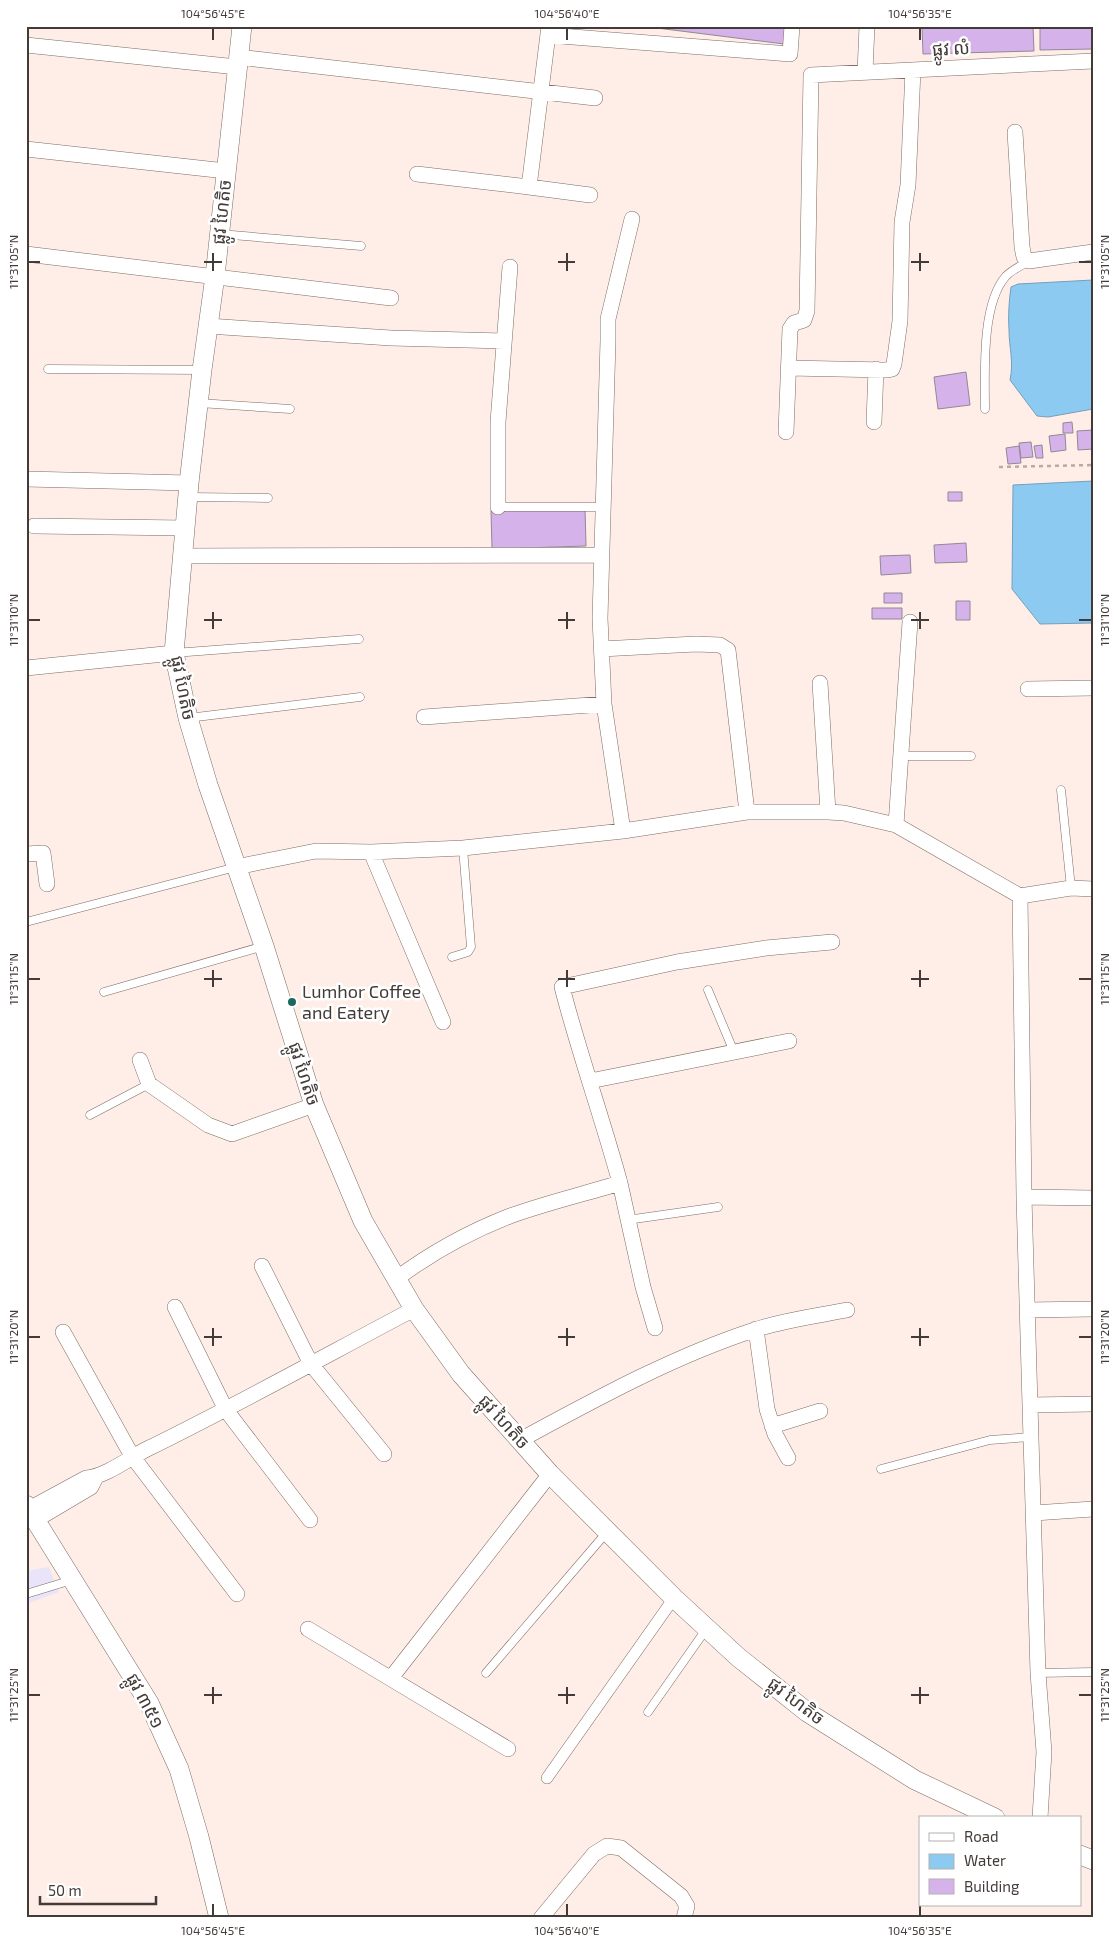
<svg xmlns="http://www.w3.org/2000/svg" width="1119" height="1944" font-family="'Exo 2','Noto Sans Khmer',sans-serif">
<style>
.industrial{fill:#e9e4fa}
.water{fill:#8ccaf1;stroke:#769fba}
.building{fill:#d5b3ea;stroke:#918897}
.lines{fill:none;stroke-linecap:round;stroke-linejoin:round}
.service-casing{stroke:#7d6c64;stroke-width:9}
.pedestrian-casing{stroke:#7d6c64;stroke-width:12}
.minor-casing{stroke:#7d6c64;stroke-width:16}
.tertiary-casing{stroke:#7d6c64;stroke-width:20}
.path{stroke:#b7aaa4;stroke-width:2.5;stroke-dasharray:4 4;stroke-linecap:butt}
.service{stroke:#fff;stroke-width:8}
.pedestrian{stroke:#fff;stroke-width:11}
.minor{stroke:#fff;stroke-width:15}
.tertiary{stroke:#fff;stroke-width:19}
.ticks{fill:none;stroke:#433b38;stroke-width:2}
.poi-dot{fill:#1c675f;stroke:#fff;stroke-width:2}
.labels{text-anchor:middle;stroke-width:5;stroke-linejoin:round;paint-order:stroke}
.street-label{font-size:18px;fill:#433b38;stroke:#fff}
.poi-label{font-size:18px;fill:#433b38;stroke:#fff;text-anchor:start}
.neatline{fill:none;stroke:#433b38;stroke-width:2}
.ticks-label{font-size:12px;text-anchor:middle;fill:#433b38}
</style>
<rect width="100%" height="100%" fill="#feeee7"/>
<path class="industrial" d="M49 1567 59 1592 26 1604V1571Z"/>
<path class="water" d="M1093 280V409L1048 417 1037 416 1010 380C1014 362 1009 347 1009 330 1008 315 1009 301 1011 287L1018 284Z
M1093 481V623L1040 624 1012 589 1013 485Z"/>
<path class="building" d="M641 26H786L784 44Z
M922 26H1033L1034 51 923 54Z
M1040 26H1093V49L1040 50Z
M966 372 970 405 938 409 934 377Z
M1072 422 1073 433H1063V423Z
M1093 430V449L1078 450 1077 431Z
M1065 434 1066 450 1051 452 1049 436Z
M1031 442 1033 457 1021 458 1019 443Z
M1042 445 1043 458H1036L1034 446Z
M1019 446 1021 463 1008 464 1006 448Z
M948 492H962V501H948Z
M585 508 586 546 492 549 491 511Z
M966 543 967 562 935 563 934 545Z
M910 555 911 573 881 575 880 556Z
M884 593H902V603H884Z
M956 601H970V620H956Z
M872 608H902V619H872Z"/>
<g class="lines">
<g class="service-casing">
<path id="service" d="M220 234 361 246
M48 369 202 370
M199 403 290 409
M985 409C985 373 981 304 1006 276 1012 270 1022 265 1029 261
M188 497 268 498
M498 507H603
M174 653 359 639
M188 718 360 697
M901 756H971
M1061 790 1071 888
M26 922 236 867
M452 957 468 952 471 947 463 848
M708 990 734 1052
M104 992 264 946
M90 1115 149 1084
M627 1220 718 1207
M881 1469 990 1440 1031 1437
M26 1594 72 1580
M486 1673 607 1532
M1038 1673 1093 1672
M648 1712 707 1628"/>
</g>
<g class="pedestrian-casing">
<path id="pedestrian" d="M547 1778 674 1598"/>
</g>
<g class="minor-casing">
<path id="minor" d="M548 35 790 54 792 26
M26 45 237 67
M238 57 595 98
M865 72 867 26
M1015 132 1022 247 1024 257 1029 261 1093 252
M26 149 226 171
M417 174 529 187 549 26
M529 187 590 195
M26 254 391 298
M208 326 391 338 504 341
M788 368 886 370 892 369 894 364 900 321 902 222 908 185 913 70
M874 422 876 369
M786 432 790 329 794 323 804 320 807 311 811 75 1093 61
M26 479 189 483
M498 507V422L510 267
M34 526 185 528
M182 556 602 555
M601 649 696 644 720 645 728 650 747 812
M26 668 174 653
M820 683 828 812
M1028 689 1093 688
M424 717 604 704
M896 825 910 622
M623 831 604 704 600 618 608 341V319L632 219
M371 852 443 1022
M26 854 43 853 47 884
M236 867 316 851 371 852 463 848 623 831 747 812H828L844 813 896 825 1020 896 1071 888 1093 889
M1020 896 1024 1197 1030 1405 1038 1673 1044 1752 1040 1818
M140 1060 149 1084 208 1125 232 1134 314 1105
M590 1081 789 1041
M620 1183C602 1117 579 1053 562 987L677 962 766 948 832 942
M1024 1197 1093 1198
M262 1266 311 1364 384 1454
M396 1279C431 1253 469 1232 510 1216 546 1203 584 1194 620 1183L643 1287 655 1328
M175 1307 226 1410 310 1520
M1027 1310 1093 1309
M756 1329 767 1409 775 1434 788 1458
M63 1332 132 1456 237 1594
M1030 1405 1093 1404
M772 1426 820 1411
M520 1440C596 1399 672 1357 754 1330 784 1320 816 1316 847 1310
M29 1509 86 1478C105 1477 129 1458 147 1449 237 1405 325 1356 414 1309
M1034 1513 1093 1509
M37 1519 91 1487 96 1477
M308 1629 508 1749
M391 1678 550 1474
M541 1918 594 1854 607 1846 621 1848 681 1896 687 1906 684 1918"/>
</g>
<g class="tertiary-casing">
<path id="tertiary" d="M242 26 215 276 202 370 189 483 174 653 188 718 208 785 264 946 314 1105 363 1221 414 1309 461 1374 550 1474 674 1598 738 1657 807 1712 915 1780 995 1818
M26 1505 149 1703 179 1769 199 1837 219 1918
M1080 1855 1093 1860"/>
</g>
<path class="path" d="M999 467 1093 465"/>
<use href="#service" class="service"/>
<use href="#pedestrian" class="pedestrian"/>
<use href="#minor" class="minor"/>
<use href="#tertiary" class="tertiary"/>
</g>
<path class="ticks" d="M213 28V40M567 28V40M920 28V40M213 253V271M567 253V271M920 253V271M28 262H40M204 262H222M558 262H575M911 262H929M1079 262H1092M213 612V629M567 612V629M920 612V629M28 620H40M204 620H222M558 620H575M911 620H929M1079 620H1092M213 970V987M567 970V987M920 970V987M28 979H40M204 979H222M558 979H575M911 979H929M1079 979H1092M213 1328V1346M567 1328V1346M920 1328V1346M28 1337H40M204 1337H222M558 1337H575M911 1337H929M1079 1337H1092M213 1687V1704M567 1687V1704M920 1687V1704M28 1695H40M204 1695H222M558 1695H575M911 1695H929M1079 1695H1092M213 1904V1916M567 1904V1916M920 1904V1916"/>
<circle class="poi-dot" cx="292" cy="1002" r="5"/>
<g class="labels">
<g class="street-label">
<text transform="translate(951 49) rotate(-3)" y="6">ផ្លូវ លំ</text>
<text transform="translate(222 212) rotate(-84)" y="6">ផ្លូវ ហៃតិច</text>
<text transform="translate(183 688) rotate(79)" y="6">ផ្លូវ ហៃតិច</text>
<text transform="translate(304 1074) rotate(72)" y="6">ផ្លូវ ហៃតិច</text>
<text transform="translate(504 1422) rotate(48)" y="6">ផ្លូវ ហៃតិច</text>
<text transform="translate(145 1701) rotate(62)" y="6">ផ្លូវ ៣៥១</text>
<text transform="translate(796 1701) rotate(37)" y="6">ផ្លូវ ហៃតិច</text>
</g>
<g class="poi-label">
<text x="302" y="998">Lumhor Coffee<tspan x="302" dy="21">and Eatery</tspan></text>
</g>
</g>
<rect width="1119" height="1944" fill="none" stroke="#ffffff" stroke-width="55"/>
<rect x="919" y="1816" width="162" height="90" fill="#ffffff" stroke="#b4b1af"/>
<rect x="929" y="1833" width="25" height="8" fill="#ffffff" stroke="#b4b1af"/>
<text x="964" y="1842" font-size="15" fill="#433b38">Road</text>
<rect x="929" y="1854" width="25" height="15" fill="#8ccaf1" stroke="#b4b1af"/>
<text x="964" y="1866" font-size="15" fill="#433b38">Water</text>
<rect x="929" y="1879" width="25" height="15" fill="#d5b3ea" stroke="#b4b1af"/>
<text x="964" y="1892" font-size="15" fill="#433b38">Building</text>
<path d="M40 1896v8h116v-8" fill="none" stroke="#433b38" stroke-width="2.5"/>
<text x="48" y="1896" font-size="15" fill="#433b38" stroke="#ffffff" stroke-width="4" paint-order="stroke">50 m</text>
<rect x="28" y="28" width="1064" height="1888" class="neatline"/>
<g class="ticks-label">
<text x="213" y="18">104°56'45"E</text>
<text x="567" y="18">104°56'40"E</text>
<text x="920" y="18">104°56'35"E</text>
<text transform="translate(1105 262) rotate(-90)" y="4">11°31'05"N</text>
<text transform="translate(14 262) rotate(-90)" y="4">11°31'05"N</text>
<text transform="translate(1105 620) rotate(-90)" y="4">11°31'10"N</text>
<text transform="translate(14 620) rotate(-90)" y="4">11°31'10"N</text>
<text transform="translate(14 979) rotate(-90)" y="4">11°31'15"N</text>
<text transform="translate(1105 979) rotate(-90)" y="4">11°31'15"N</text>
<text transform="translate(1105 1337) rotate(-90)" y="4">11°31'20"N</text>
<text transform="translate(14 1337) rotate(-90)" y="4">11°31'20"N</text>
<text transform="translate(14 1695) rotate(-90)" y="4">11°31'25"N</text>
<text transform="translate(1105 1695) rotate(-90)" y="4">11°31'25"N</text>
<text x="213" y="1935">104°56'45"E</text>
<text x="567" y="1935">104°56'40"E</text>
<text x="920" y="1935">104°56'35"E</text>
</g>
</svg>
